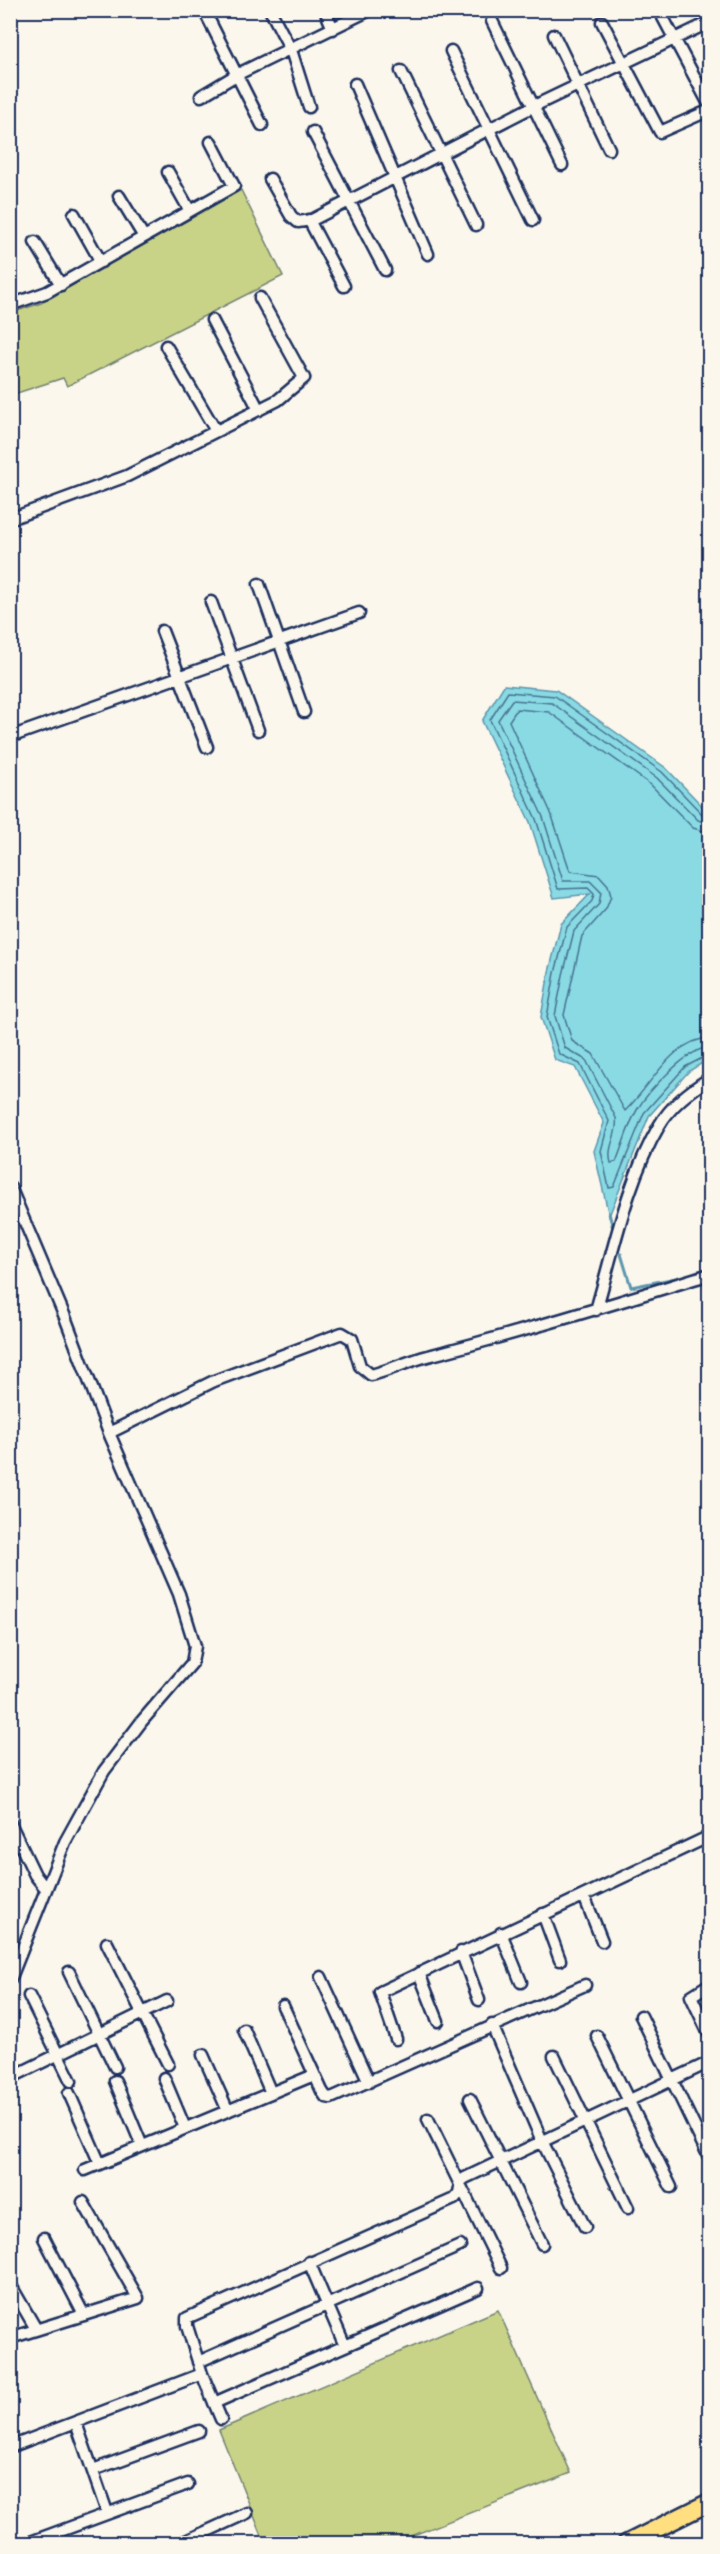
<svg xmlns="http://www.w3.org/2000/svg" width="720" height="2554" font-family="'Patrick Hand',sans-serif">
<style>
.green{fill:#c8d387;stroke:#728172;stroke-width:1.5}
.water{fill:#89dae3;stroke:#5d96ae;stroke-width:1.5}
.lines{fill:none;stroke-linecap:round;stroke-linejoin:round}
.shore{stroke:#477393;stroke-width:1.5}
.stream{stroke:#5d96ae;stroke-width:3}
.street-casing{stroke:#1b2f5e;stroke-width:15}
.primary-casing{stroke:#1b2f5e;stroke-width:21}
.street{stroke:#fbf7ec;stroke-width:10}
.primary{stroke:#ffdf80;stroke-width:16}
</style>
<rect width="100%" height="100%" fill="#fbf7ec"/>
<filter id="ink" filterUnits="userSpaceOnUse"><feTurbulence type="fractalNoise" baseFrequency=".0167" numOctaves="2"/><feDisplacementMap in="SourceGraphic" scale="12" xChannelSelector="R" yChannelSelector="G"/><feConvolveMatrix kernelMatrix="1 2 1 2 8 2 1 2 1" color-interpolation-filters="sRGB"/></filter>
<g filter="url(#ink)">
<path class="green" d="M241 190 283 276 67 386 63 378 11 395V313L41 303Z
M498 2310 571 2473 406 2538 409 2543H265L219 2430Z"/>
<path class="water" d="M504 685 556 690 666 768 709 813V1059L689 1071 649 1116 609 1216 594 1151 604 1123 575 1067 555 1060 541 1017 549 972 561 924 590 894 554 898 530 822 482 721Z"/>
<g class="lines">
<path class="shore" d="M710 817 703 815 662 772 555 696 508 692 490 720 536 819 558 889 588 888 594 894 592 901 567 927 555 973 547 1017 559 1054 580 1064 609 1121 601 1151 609 1188 614 1187 644 1113 685 1067 710 1054
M710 824 698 820 657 778 552 703 512 700 498 720 543 817 563 881H590L601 892 599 904 574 931 563 975 555 1016 565 1048 586 1060 616 1118C619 1135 606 1146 611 1163L616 1162C623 1145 628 1125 637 1110 648 1091 688 1048 710 1047
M710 833 693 828 651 785 549 712 517 709 509 721 551 813 570 871 599 875 608 885 611 896 606 909 582 936 564 1015 572 1041 593 1054 625 1111C649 1089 671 1039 710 1038"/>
<path class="stream" d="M609 1213 614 1233
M621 1254 631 1287 686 1276"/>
<g class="street-casing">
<path id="street" d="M204 10 262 125
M270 10 291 50 309 107
M325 10 333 29
M659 10 710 106
M492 21 562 165
M602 22 660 132 710 110
M554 35 609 149
M451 51 533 220
M401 71 476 225
M355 84 428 254
M201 96 238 74 370 10
M313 132 385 270
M168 172 190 211
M270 179 291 216 298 222 312 220 532 107 710 22
M119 196 144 237
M74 214 101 262
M309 220 344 286
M35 242 61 285
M10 305 47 292 234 186 211 142
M212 320 259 410
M166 346 216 431
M10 519 127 476 278 400 304 378 260 298
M259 584 304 712
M211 602 258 730
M162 631 207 747
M10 737 359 613
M10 1187 65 1317 109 1433 179 1594 195 1646 192 1663 142 1721 104 1771 65 1842 10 1980
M596 1310C614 1249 627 1181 659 1126 671 1105 690 1091 710 1078
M109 1433 214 1381 342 1333 352 1339 360 1366 371 1375C391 1370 408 1361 428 1356 523 1332 616 1303 710 1274
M10 1823 35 1875 46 1889
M584 1896 602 1941
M543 1914 560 1960
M501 1933 521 1982
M107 1943 168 2064
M461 1952 479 2000
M69 1972 115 2067
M419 1973 438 2021
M321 1977 369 2082
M710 1984 691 1996 710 2036
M29 1996 71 2081
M283 2006 322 2091 326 2097 331 2098 585 1985
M641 2016 710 2159
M492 2025 542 2141 585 2227
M244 2030 271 2093
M597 2036 671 2187
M396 2039 380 1992 710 1836
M203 2055 228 2111
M554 2056 628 2208
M10 2078 167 2001
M164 2078 185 2128
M115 2081 142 2146
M69 2093 100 2164
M470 2099 542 2244
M428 2119 501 2268
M85 2170 314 2075
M44 2238 84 2315
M309 2262 345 2346
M10 2284 36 2329
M10 2338 138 2298 83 2202
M198 2362 460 2246
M214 2403 478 2288
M221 2419 202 2374 187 2326V2318L454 2199 459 2193 461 2181 465 2178 710 2062
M76 2423 107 2512
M10 2447 202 2374
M93 2470 199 2431
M25 2544 188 2484
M179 2544 247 2513"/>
</g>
<g class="primary-casing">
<path id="primary" d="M626 2544 710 2502"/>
</g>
<use href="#street" class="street"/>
<use href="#primary" class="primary"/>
</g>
</g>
<rect width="720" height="2554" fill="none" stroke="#fbf7ec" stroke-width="36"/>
<rect x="18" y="18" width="684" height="2518" fill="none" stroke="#1b2f5e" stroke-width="2" filter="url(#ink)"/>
</svg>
